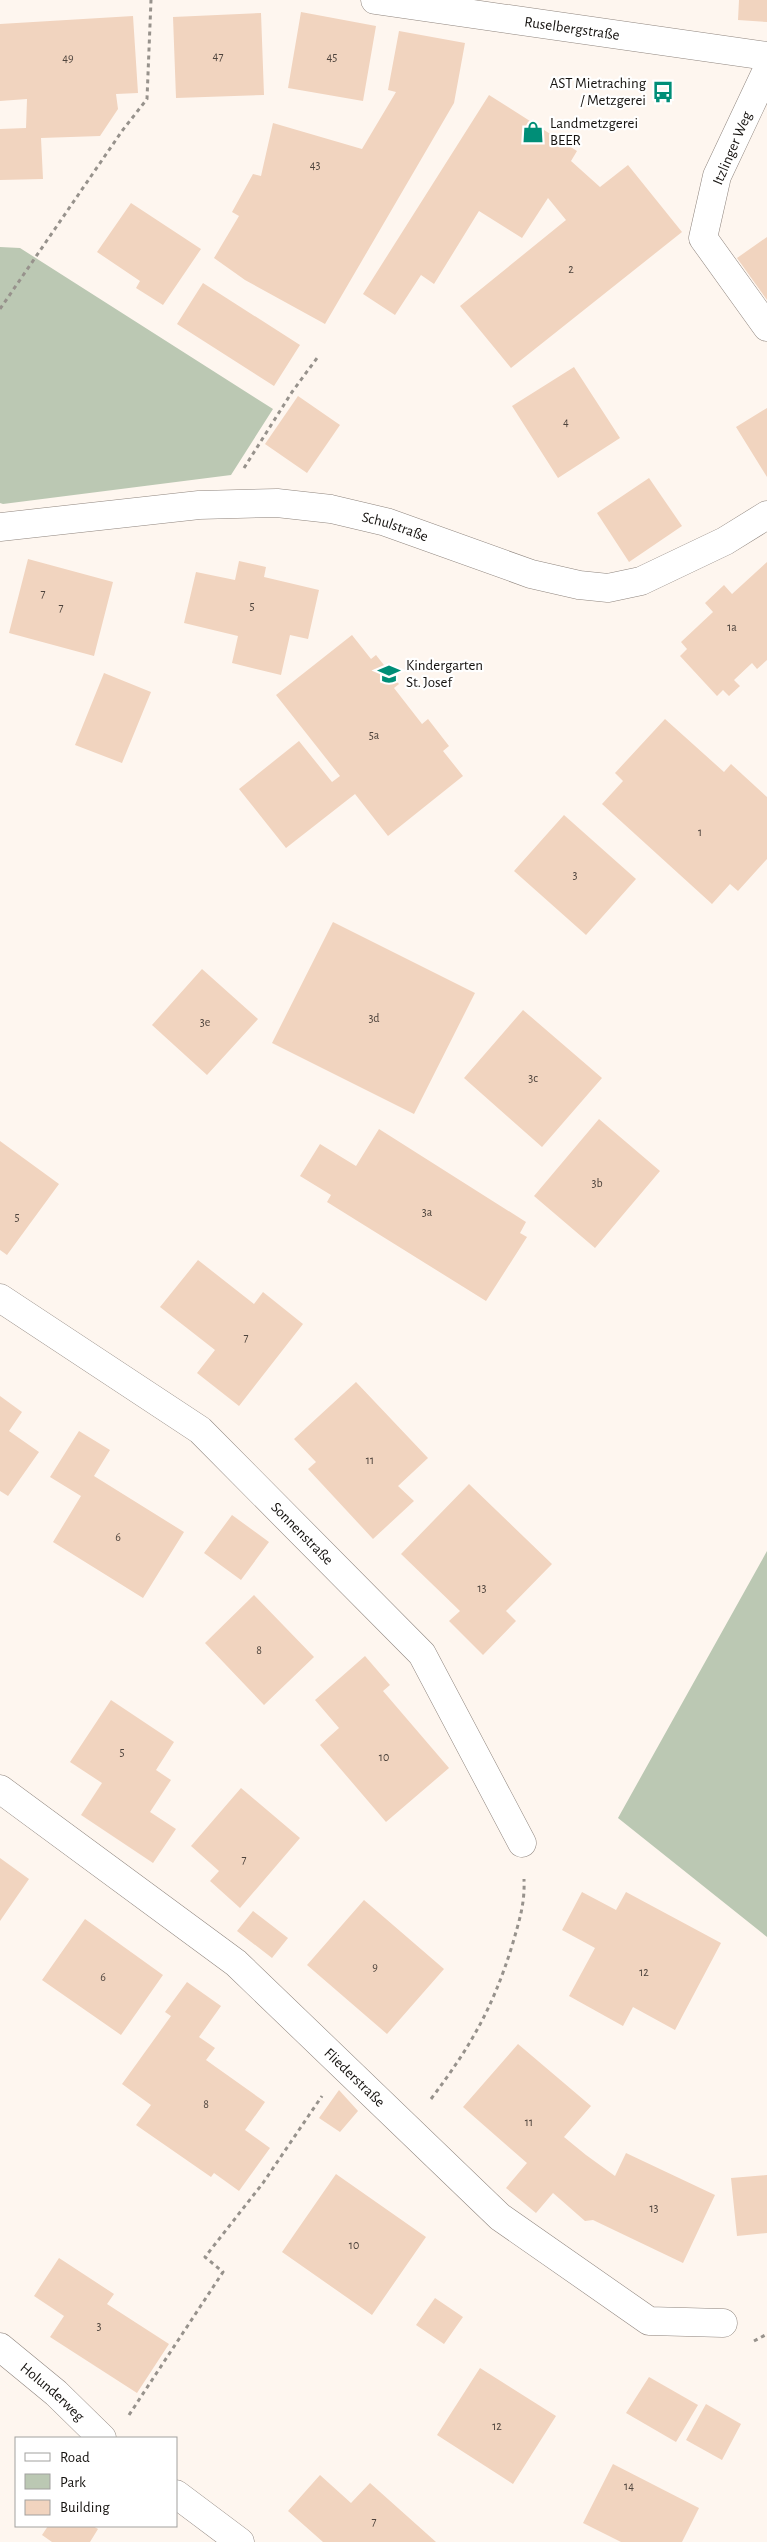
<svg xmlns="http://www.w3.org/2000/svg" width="767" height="2542" font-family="'Alegreya Sans',sans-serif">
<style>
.green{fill:#bbc8b3}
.building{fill:#f1d4bf}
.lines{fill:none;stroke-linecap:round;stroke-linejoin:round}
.minor-casing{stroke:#8f857e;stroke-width:29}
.secondary-casing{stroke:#8f857e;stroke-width:29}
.path{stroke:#97928c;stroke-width:3;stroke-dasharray:4 4;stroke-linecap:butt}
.minor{stroke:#fff;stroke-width:28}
.secondary{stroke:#fff;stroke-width:28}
.labels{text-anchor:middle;stroke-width:4.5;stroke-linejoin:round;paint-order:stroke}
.number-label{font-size:12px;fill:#4d433c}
.street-label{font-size:15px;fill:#161310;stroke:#fff}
.poi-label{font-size:15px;fill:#161310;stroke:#fff;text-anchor:start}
</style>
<rect width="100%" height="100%" fill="#fef6ef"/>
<path class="green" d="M0 247 20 248 273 409 231 475 3 504 0 503Z
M767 1551V1937L618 1818Z"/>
<path class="building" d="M739 0H767V22L738 20Z
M301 12 376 26 363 101 288 88Z
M261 13 264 95 176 98 173 17Z
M133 16 138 93 116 94 118 109 100 136 41 138 43 179 0 180V129L26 128 27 99 0 101V24Z
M399 31 465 43 454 103 325 324 245 280 214 258 239 216 232 212 253 174 261 176 273 123 362 149 396 92 388 90Z
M489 95 577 151 571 161 600 187 628 165 682 232 511 368 460 306 566 220 548 198 522 238 479 211 434 284 421 275 395 315 363 294Z
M131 203 201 249 163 305 136 288 140 281 97 252Z
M767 237V300L737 258Z
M203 283 300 345 274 386 177 324Z
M574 367 620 438 558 478 512 406Z
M298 396 340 425 307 473 265 444Z
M767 408V477L736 427Z
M649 478 682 526 629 562 597 513Z
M28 559 113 582 94 656 9 633Z
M239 561 266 567 264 577 319 590 308 639 290 635 281 675 232 663 238 636 184 623 196 572 235 580Z
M767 562V660L757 669 752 663 734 680 740 686 729 696 723 690 717 696 680 656 687 649 681 642 713 612 705 603 724 585 732 594Z
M352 635 371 659 376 655 399 684 394 688 422 724 428 719 449 746 443 751 463 776 388 836 355 794 286 848 239 789 299 741 332 782 340 776 276 695Z
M104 673 151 692 122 763 75 745Z
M665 719 724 772 731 764 767 797V859L738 891 730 884 712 904 602 804 623 781 615 773Z
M564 815 636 879 586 935 514 871Z
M333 922 475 993 414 1114 272 1043Z
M202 969 258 1019 207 1075 152 1025Z
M523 1010 602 1078 542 1147 464 1078Z
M599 1119 660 1171 595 1248 534 1196Z
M379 1129 526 1222 520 1233 527 1237 486 1301 327 1202 331 1195 300 1176 320 1144 356 1166Z
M0 1141 59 1184 7 1255 0 1250Z
M198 1260 254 1304 263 1292 303 1324 239 1406 197 1373 215 1350 160 1307Z
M356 1382 428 1458 398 1486 414 1501 373 1539 308 1469 316 1462 294 1439Z
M0 1396 22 1412 9 1431 39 1452 8 1496 0 1491Z
M79 1431 110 1450 94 1476 184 1532 143 1598 53 1542 81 1496 50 1477Z
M469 1484 552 1564 506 1611 516 1621 483 1655 449 1621 460 1611 401 1554Z
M232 1515 269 1542 241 1580 204 1553Z
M254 1595 314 1657 264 1705 205 1643Z
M365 1656 390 1685 383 1691 449 1768 386 1822 320 1745 339 1728 315 1700Z
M111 1700 174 1742 156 1770 171 1780 150 1812 176 1829 153 1863 81 1815 102 1783 70 1762Z
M241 1788 300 1838 240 1908 210 1881 219 1871 191 1846Z
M0 1858 29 1879 0 1921Z
M582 1892 616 1910 626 1892 721 1943 675 2030 633 2007 623 2026 569 1996 595 1948 562 1930Z
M364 1900 444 1969 387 2034 307 1965Z
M253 1911 288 1938 272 1958 237 1931Z
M85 1919 163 1975 121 2035 42 1980Z
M187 1982 221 2006 199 2037 215 2048 206 2060 265 2102 245 2130 270 2148 239 2191 214 2173 211 2177 136 2125 151 2105 122 2084 171 2016 165 2012Z
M518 2044 591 2106 564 2137 586 2155 615 2176 626 2153 715 2195 683 2263 593 2220 585 2221 553 2193 536 2213 506 2188 527 2163 463 2107Z
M339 2090 358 2111 340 2132 319 2118Z
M336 2174 426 2237 372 2315 282 2252Z
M767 2175V2233L737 2236 731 2178Z
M59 2258 114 2294 107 2304 169 2344 137 2393 50 2337 64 2316 34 2296Z
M435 2298 463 2317 444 2344 416 2325Z
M480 2368 556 2416 513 2484 437 2435Z
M649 2377 698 2405 676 2442 626 2413Z
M706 2404 741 2424 722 2460 686 2440Z
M613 2464 699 2508 682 2542H621L583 2523Z
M320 2475 351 2503 370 2483 436 2542H323L288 2511Z
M48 2526H93L98 2529 90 2542H52L42 2535Z"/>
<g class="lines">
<g class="minor-casing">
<g id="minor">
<path d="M767 70 717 176 703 238 767 327"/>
<path id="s1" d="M0 527 199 505 277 503 331 509 386 522 531 574 579 585 608 588 641 581 725 541 767 515"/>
<path id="s2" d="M0 1298 200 1430 422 1654 522 1843"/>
<path id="s3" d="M0 1789 236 1963 500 2217 649 2321 723 2323"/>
<path id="s4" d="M0 2347 56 2393 102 2438"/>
<path d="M176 2494 240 2542"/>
</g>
</g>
<g class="secondary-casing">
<g id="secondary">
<path id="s5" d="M375 0 767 56"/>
</g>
</g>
<path class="path" d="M0 309 122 131 147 99 151 0
M244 468 292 392 317 358
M431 2099C470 2047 492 2010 512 1946 519 1921 525 1905 524 1879
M754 2341 767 2334
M129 2415 223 2272 205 2257 263 2183 322 2096"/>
<use href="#minor" class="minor"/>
<use href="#secondary" class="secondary"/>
</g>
<defs>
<g id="bus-bare" transform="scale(1.725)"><path d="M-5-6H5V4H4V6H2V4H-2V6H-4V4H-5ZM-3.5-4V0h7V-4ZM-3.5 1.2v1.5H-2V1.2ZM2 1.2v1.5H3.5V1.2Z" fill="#008e77" stroke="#fff" stroke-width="2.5" paint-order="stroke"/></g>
<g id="shop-bare" transform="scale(1.725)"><path d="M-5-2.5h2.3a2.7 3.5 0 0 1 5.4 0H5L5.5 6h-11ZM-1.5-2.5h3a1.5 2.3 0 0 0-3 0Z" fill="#008e77" stroke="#fff" stroke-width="2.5" paint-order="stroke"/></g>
<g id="school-bare" transform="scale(1.725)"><path d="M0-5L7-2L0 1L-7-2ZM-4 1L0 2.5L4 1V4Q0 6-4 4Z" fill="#008e77" stroke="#fff" stroke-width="2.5" paint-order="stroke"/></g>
</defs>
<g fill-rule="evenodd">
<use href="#bus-bare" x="663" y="92"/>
<use href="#shop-bare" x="533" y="132"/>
<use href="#school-bare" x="389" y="674"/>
</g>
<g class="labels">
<g class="number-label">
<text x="218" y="60">47</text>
<text x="332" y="61">45</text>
<text x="68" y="62">49</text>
<text x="315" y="169">43</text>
<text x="571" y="273">2</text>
<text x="566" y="426">4</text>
<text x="43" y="597">7</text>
<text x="252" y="610">5</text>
<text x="61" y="611">7</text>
<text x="732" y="631">1a</text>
<text x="374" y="739">5a</text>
<text x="700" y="836">1</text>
<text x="575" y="879">3</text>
<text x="374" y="1022">3d</text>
<text x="205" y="1026">3e</text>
<text x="533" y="1082">3c</text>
<text x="597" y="1187">3b</text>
<text x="427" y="1216">3a</text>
<text x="17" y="1221">5</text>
<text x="246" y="1341">7</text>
<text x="370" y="1464">11</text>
<text x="118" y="1541">6</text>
<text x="482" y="1592">13</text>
<text x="259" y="1654">8</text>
<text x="122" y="1756">5</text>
<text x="384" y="1761">10</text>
<text x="244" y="1863">7</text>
<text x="375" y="1971">9</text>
<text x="644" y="1976">12</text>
<text x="103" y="1981">6</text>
<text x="206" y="2108">8</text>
<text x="529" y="2126">11</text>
<text x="654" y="2212">13</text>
<text x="354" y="2249">10</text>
<text x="99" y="2330">3</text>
<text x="497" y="2430">12</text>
<text x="629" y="2490">14</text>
<text x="374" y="2525">7</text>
</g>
<g class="street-label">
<text dy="5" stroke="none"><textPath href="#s5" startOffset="199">Ruselbergstraße</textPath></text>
<text transform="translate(732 148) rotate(-67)" y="5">Itzlinger Weg</text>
<text dy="5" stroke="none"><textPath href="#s1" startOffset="399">Schulstraße</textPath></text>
<text dy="5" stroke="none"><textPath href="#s2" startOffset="385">Sonnenstraße</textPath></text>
<text dy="5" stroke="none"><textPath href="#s3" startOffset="458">Fliederstraße</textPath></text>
<text dy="5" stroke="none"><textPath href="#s4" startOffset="69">Holunderweg</textPath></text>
</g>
<g class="poi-label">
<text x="646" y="88" text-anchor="end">AST Mietraching<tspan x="646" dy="17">/ Metzgerei</tspan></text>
<text x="550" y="128">Landmetzgerei<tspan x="550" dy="17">BEER</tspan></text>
<text x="406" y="670">Kindergarten<tspan x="406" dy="17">St. Josef</tspan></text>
</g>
</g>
<rect x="15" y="2437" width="162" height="90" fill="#ffffff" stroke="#a2a19f"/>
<rect x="25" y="2453" width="25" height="8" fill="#ffffff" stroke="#a2a19f"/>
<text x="60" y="2462" font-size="15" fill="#161310">Road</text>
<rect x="25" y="2474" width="25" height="15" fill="#bbc8b3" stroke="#a2a19f"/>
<text x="60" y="2487" font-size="15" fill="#161310">Park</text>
<rect x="25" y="2500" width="25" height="15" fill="#f1d4bf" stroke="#a2a19f"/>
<text x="60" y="2512" font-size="15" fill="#161310">Building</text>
</svg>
